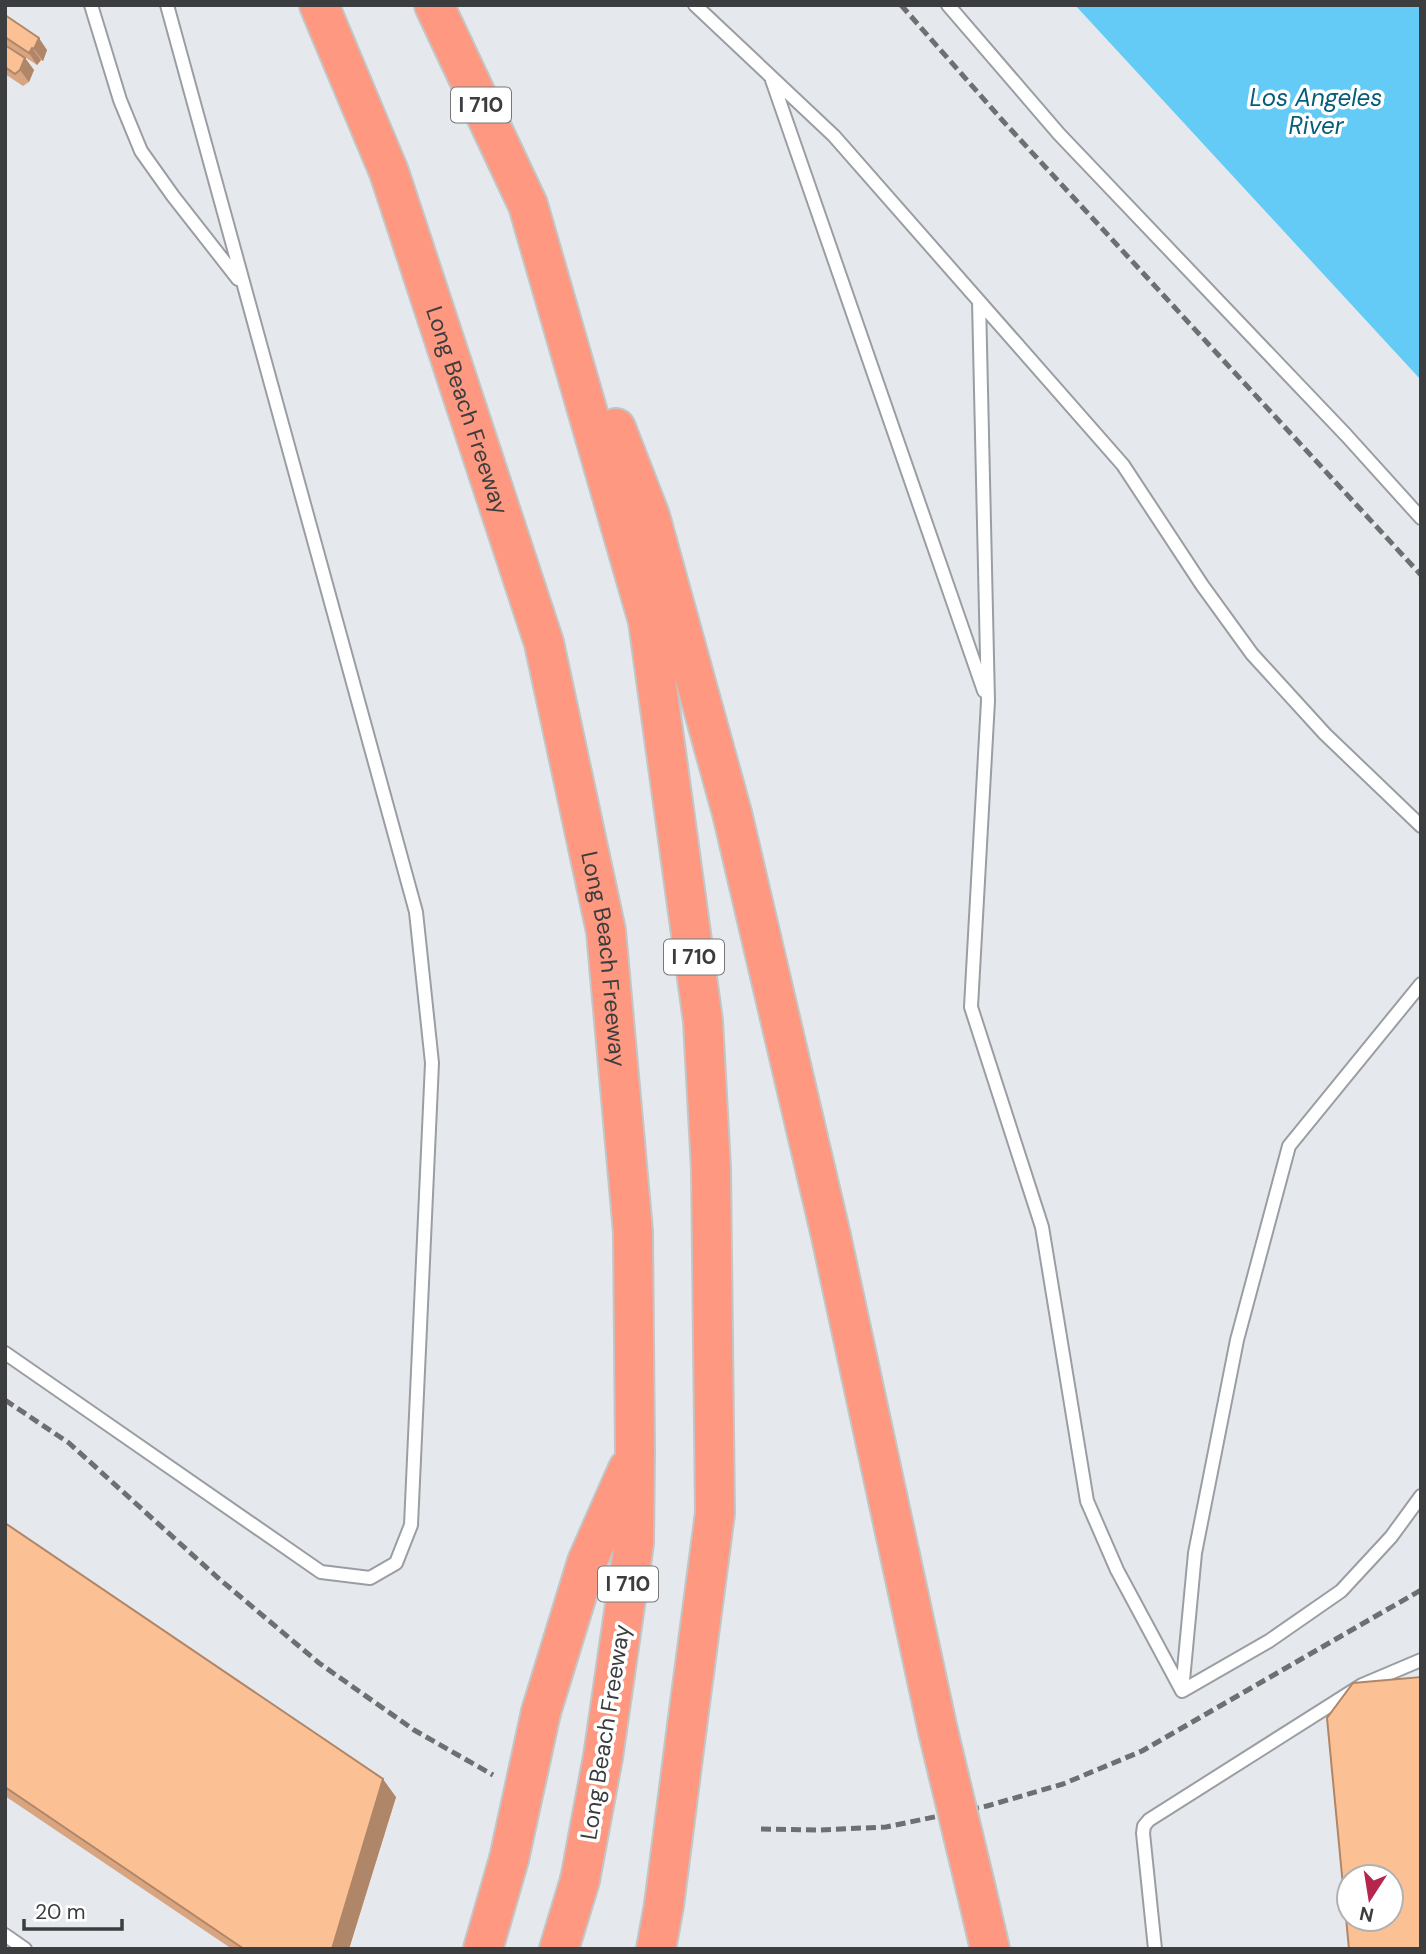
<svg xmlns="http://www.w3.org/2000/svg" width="1426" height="1954" font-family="'DM Sans',sans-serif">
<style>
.water{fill:#63cbf5}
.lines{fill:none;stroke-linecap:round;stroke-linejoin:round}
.lane-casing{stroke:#9a9ea2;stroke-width:16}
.highway-casing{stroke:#c4c5c5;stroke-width:42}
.lane{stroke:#fff;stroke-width:12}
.highway{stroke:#fe9881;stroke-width:38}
.rail{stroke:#6d6f71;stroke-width:5;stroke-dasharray:10 5;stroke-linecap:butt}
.highway-bridge-casing{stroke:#c4c5c5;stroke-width:42;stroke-linecap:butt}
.highway-bridge{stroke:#fe9881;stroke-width:38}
.wall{fill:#d9a580}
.shaded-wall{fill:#b08668}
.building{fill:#fcc095;stroke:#b08668;stroke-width:2;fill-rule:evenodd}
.labels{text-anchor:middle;stroke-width:7;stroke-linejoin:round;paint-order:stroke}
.shield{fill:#fff;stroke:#767778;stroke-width:2}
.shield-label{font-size:21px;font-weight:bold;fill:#3b3d3e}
.street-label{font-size:23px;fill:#3b3d3e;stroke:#fff}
.water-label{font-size:24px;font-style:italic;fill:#045d79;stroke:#fff}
</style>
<rect width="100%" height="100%" fill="#e5e9ed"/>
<path class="water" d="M1075 5H1421V380Z"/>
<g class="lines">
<g class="lane-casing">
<path id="lane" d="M91 5 120 100 141 151 173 196 238 279
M695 5 834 136 1123 465 1202 585 1252 654 1325 734 1421 826
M948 5 1059 134 1346 435 1421 518
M772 80 984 691
M979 301 988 701 971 1007 1042 1227 1087 1501 1117 1570 1182 1691 1195 1553 1237 1340 1289 1146 1421 984
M5 1353 321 1572 370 1578 396 1563 411 1525 432 1063 416 912 167 5
M1182 1691 1269 1641 1341 1591 1391 1537 1421 1496
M5 1935 25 1949
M1155 1949 1143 1833 1144 1826 1149 1820 1362 1685 1421 1660"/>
</g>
<g class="highway-casing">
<g id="highway">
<path id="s1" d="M319 5 389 172 544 643 606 931 633 1232 635 1451 634 1543 603 1757"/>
<path d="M434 5 528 205 648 621 703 1021 711 1169 715 1513 687 1726"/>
<path d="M616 428 650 516 732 813 831 1236 938 1731"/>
<path d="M541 1712 587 1562 628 1469"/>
<path d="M976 1889 990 1949"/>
<path d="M483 1949 509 1859"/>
<path d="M559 1949 580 1880"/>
<path d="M656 1949 664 1905"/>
</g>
</g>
<use href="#lane" class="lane"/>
<use href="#highway" class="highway"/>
<path class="rail" d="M901 5 1003 121 1421 575
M5 1400 69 1443 217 1577 319 1663 414 1730 493 1775
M761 1829 819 1830 886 1827 987 1806 1063 1784 1142 1751 1421 1590"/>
<g class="highway-bridge-casing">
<path id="highway-bridge" d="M938 1731 976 1889
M509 1859 541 1712
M580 1880 603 1757
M664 1905 687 1726"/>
</g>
<use href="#highway-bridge" class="highway-bridge"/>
</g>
<path class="wall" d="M5 15 47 50 43 61 41 60 37 65 5 44Z
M5 45 25 58 34 70 29 82 23 86 5 74Z
M5 1523 396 1797 349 1949H232L5 1796Z"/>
<path class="shaded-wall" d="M39 38 47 50 43 61 34 49Z
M32 48 41 60 37 65 29 53Z
M25 58 34 70 29 82 20 70Z
M383 1779 396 1797 349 1949H332Z"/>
<path class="building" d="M5 15 39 38 34 49 32 48 29 53 5 37Z
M5 45 25 58 20 70 15 74 5 67Z
M5 1523 383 1779 332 1949H244L5 1787Z
M1421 1677V1949H1349L1327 1718 1353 1683ZM1349 1877H1391V1919H1349Z"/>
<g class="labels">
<g class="shield">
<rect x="451" y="87.5" width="60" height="35" rx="5"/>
<rect x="664" y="939.5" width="60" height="35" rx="5"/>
<rect x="598" y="1566.5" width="60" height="35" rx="5"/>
</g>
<g class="shield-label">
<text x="481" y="112">I 710</text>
<text x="694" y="964">I 710</text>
<text x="628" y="1591">I 710</text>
</g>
<g class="street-label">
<text dy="8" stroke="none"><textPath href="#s1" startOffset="432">Long Beach Freeway</textPath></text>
<text dy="8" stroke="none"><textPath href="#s1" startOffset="999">Long Beach Freeway</textPath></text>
<text transform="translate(605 1732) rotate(-81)" y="8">Long Beach Freeway</text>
</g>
<g class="water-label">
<text x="1316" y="106">Los Angeles<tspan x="1316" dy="28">River</tspan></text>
</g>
</g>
<rect width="1426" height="1954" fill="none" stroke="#3b3d3e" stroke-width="14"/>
<g transform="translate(1370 1898) rotate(192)"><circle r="33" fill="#ffffff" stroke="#b1b1b2" stroke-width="2"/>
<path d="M0-5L12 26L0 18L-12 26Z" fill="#b6254e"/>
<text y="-10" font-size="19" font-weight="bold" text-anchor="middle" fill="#3b3d3e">N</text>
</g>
<path d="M24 1919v10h98v-10" fill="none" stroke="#3b3d3e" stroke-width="3.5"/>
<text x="35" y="1919" font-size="21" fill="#3b3d3e" stroke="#ffffff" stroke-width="5" paint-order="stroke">20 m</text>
</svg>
